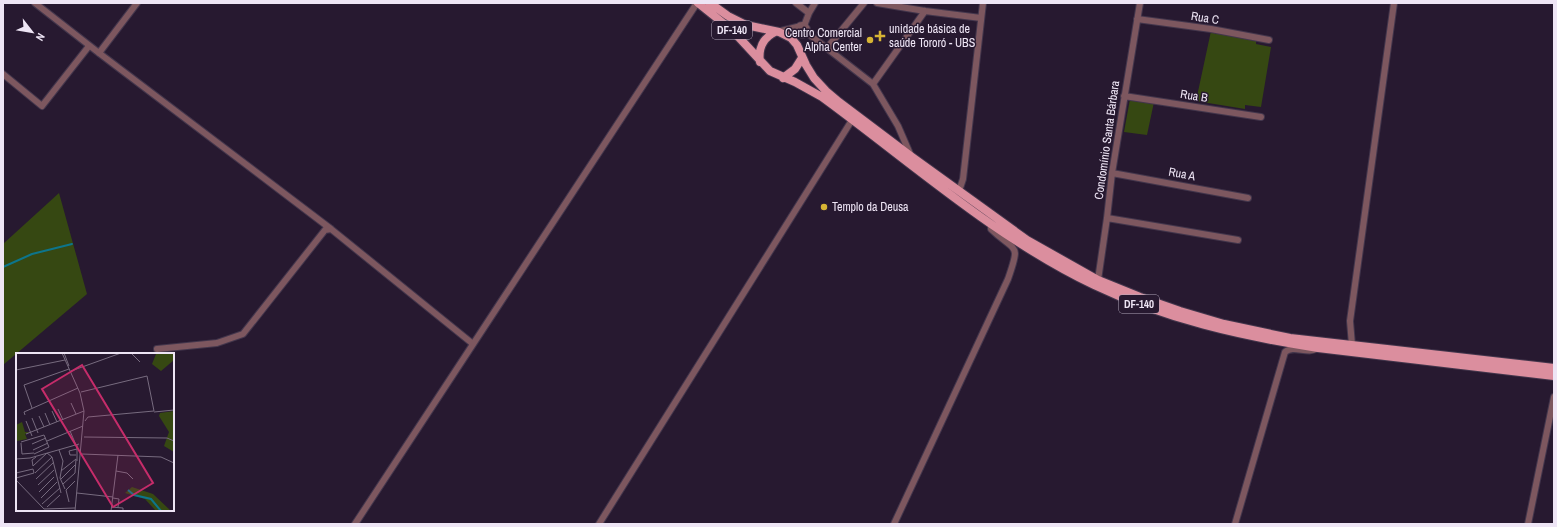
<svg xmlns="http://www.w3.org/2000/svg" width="1557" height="527" font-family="'Archivo Narrow',sans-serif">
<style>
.green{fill:#364812}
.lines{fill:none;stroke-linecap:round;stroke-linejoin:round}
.stream{stroke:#0d758b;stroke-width:2}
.minor-casing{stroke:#43364c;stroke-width:8}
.major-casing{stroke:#43364c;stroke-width:10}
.minor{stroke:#7d575f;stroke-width:6}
.major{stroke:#db8e9e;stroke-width:8}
.poi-dot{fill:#d7b434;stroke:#271930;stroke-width:1.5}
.labels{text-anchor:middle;stroke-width:3;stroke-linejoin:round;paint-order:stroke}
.shield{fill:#271930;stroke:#b2a8ba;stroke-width:1}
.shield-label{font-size:11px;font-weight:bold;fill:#eee5f5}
.street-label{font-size:12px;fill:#eee5f5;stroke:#271930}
.poi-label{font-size:12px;fill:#eee5f5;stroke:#271930;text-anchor:start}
.inset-river{fill:none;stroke:#0d758b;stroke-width:2}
.inset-road{fill:none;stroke:#776b7f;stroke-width:1}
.view{fill:#c62c6a;fill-opacity:0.15;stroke:#c62c6a;stroke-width:2}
.inset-edge{fill:none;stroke:#eee5f5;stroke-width:2}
</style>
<rect width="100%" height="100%" fill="#271930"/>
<path class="green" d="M1211 31 1256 39V44L1271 47 1261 107 1245 105V109L1196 101Z
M1130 99 1154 102 1147 135 1124 132Z
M59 193 87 294 3 365V244Z"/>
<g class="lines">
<path class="stream" d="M3 267 32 254 72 244"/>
<g class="minor-casing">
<path id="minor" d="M35 3 99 53 331 229 473 344
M796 3 809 13
M877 3 925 11 981 18
M1137 19 1211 29 1269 40
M797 30a5 5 0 1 1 10 0a5 5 0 1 1-10 0Z
M804 26 809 13 815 3
M777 32 797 27
M806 32 873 84 898 126 911 156
M827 48 864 3
M99 53 137 3
M3 74 42 106 89 46
M873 84 925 11
M1124 96 1261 117
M1112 173 1248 198
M959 191 963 179 983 3
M1107 218 1238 240
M1098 280 1107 218 1112 173 1140 3
M1352 345 1350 321 1394 3
M157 349 217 343 243 334 325 230 331 229
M355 524 697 3
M599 524 852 120
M894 524 1008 279C1021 242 1016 253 991 229V225
M1235 524 1285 352C1294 344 1307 355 1318 348
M1528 524 1554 397"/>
</g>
<g class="major-casing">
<path id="major" d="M698 3 733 31 770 71 795 82 822 97C911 162 994 237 1094 285 1165 319 1241 336 1318 348L1554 376
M710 3 728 16 746 25 779 32 791 38 797 45 806 65 814 78 826 91 839 102 912 157 1027 240 1098 280 1140 297 1180 311 1224 324 1290 338 1554 368
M760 62C758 49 763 38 775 32
M783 78 795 69 802 58"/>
</g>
<use href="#minor" class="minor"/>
<use href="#major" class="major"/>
</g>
<g class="poi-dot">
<path d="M878 30h4v4h4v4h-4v4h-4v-4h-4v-4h4z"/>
<circle cx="870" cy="40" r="4"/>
<circle cx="824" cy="207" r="4"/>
</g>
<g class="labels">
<g class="shield">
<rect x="712" y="21" width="40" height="18" rx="3"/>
<rect x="1119" y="295" width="40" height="18" rx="3"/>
</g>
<g class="shield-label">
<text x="732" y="34">DF-140</text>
<text x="1139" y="308">DF-140</text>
</g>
<g class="street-label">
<text transform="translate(1205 18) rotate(9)" y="4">Rua C</text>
<text transform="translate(1194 96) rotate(9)" y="4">Rua B</text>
<text transform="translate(1107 140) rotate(-82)" y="4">Condomínio Santa Bárbara</text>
<text transform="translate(1182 174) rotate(10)" y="4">Rua A</text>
</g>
<g class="poi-label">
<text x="889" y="33">unidade básica de<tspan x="889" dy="14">saúde Tororó - UBS</tspan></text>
<text x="862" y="37" text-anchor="end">Centro Comercial<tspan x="862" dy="14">Alpha Center</tspan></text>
<text x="832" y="211">Templo da Deusa</text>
</g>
</g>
<g transform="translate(16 353)">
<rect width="158" height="158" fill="#271930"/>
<path d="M134 0H158V7L145 18 136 11 140 1ZM158 58V99L148 93 153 79 143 63 144 60ZM6 69 9 79H14L9 81 11 86 1 88 0 72ZM116 134 137 141 155 158H140L129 146 109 140Z" fill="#364812"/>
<path class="inset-river" d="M112 137 118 142 135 146 145 158"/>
<path class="inset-road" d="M46 0 64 40 68 58 59 158M48 0 53 13M115 0 124 9M0 17 49 7M55 18 105 0M65 39 131 23 138 58M55 50 60 61M16 55 8 32 53 16M42 56 47 67M36 58 41 69M138 59 158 57M29 60 34 72M9 62 8 59 62 35M23 63 28 74M16 65 22 80M10 68 16 83M69 68 72 64 138 58M54 78 60 92M10 81 68 58M68 84 151 85 158 88M31 88 67 73M5 89 28 82 33 94 18 101M5 90 6 101 18 100M16 91 30 85M17 97 32 90M43 97 47 108 44 125 49 136M66 101 145 104 158 110M60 102H54L53 98 61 96M20 104 16 107 17 113 31 100 36 104 45 140M0 106 14 105 63 91M61 108V92M45 118 60 106 59 120 47 131M100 118 111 120 117 126M0 120 17 116 18 120 0 125M19 120 36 104M20 126 38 109M45 126 59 112M0 127 28 156 59 155M22 132 38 117M50 137 53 149M50 137 59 128M23 139 38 124M61 140 97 144M25 145 41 129M97 145 103 146 102 154M26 151 44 135M31 154 44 142M95 154 107 155V158M95 158 102 102"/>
<path class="view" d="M66 12 137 130 97 154 26 36Z"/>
<rect width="158" height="158" class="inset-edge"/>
</g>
<rect width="1557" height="527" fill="none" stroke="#eee5f5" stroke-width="8"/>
<g transform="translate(32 32) rotate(121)" stroke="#271930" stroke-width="3" paint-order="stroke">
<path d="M0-3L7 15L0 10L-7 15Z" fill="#eee5f5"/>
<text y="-6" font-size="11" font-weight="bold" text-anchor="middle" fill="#eee5f5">N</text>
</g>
</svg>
